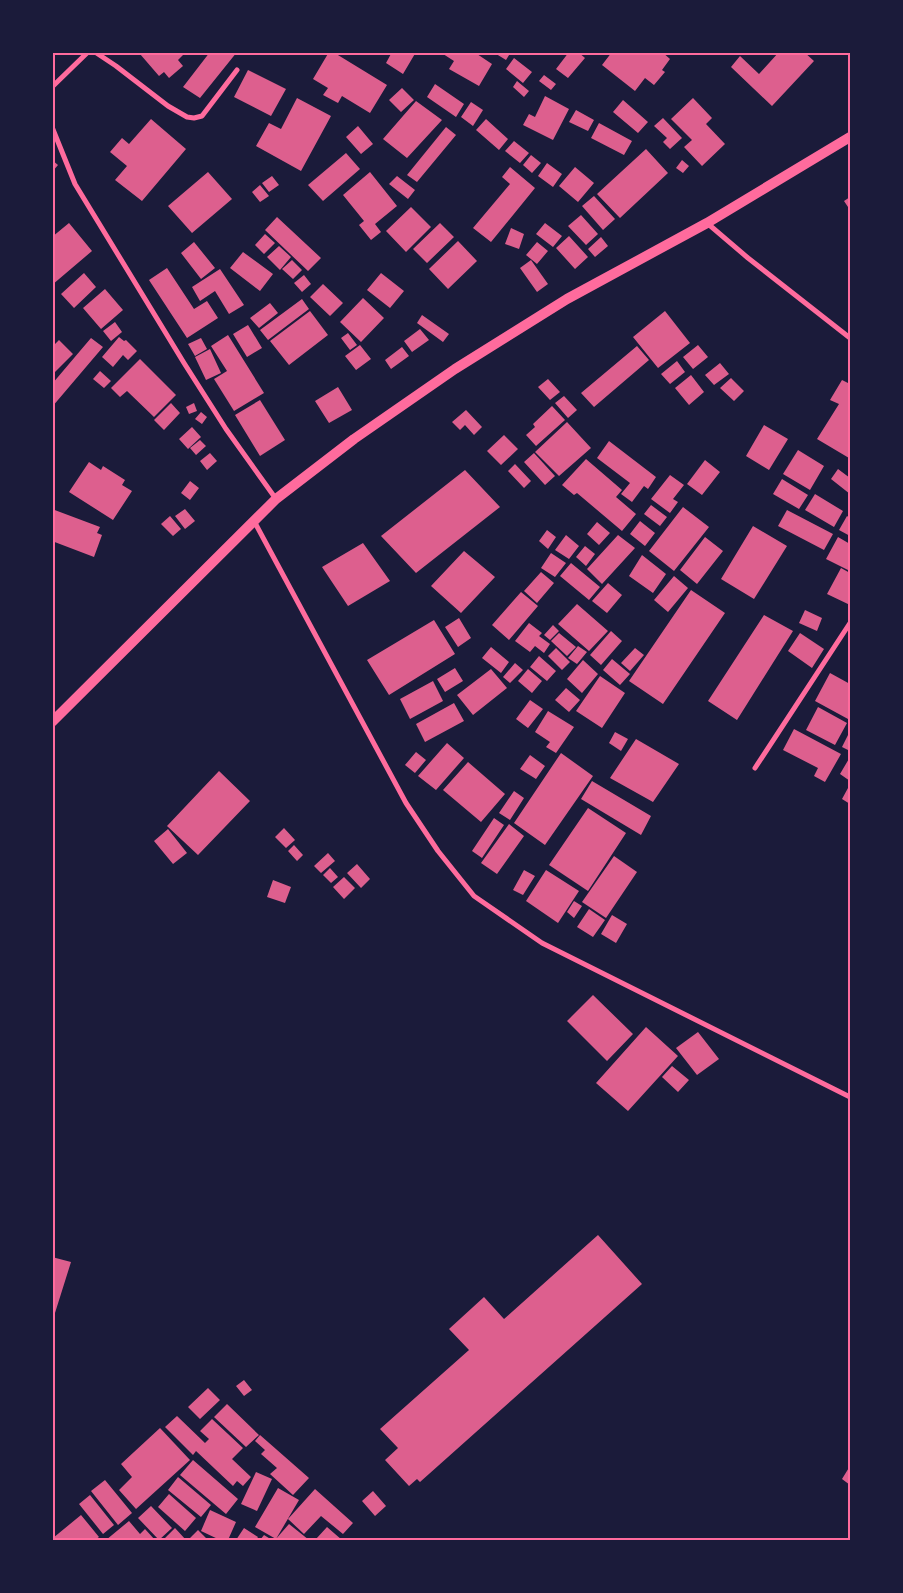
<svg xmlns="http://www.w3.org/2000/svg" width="903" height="1593" font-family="'Varela Round',sans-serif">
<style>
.building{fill:#dd5f8e}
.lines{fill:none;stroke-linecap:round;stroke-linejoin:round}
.minor{stroke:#ff6b9d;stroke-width:5}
.secondary{stroke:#ff6b9d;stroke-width:10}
.neatline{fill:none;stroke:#ff6b9d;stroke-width:2}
</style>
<rect width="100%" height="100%" fill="#1b1b3a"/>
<path class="building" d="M142 52H186L178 60 183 66 169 78 164 72 159 76 140 54Z
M210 52H237L200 98 183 87Z
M329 52H333L387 85 370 113 342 96 338 103 323 95 328 88 313 79Z
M392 52H416L403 74 386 63Z
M440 52H474L492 64 479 86 449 69 454 61Z
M493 52H511L506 60Z
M569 52H578L585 58 568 78 556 69Z
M612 52H662L670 59 662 70 665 72 654 85 645 78 635 91 602 65Z
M779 52H804L814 61 772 106 731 67 740 56 759 74Z
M514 58 532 72 523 83 506 69Z
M248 70 286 89 271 116 234 97Z
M544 75 556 84 551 90 539 81Z
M517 81 529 91 524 97 513 87Z
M435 84 464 104 456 117 427 97Z
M402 88 414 100 401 112 389 100Z
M545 96 569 109 553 140 523 125 529 114 535 117Z
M297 98 331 116 301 171 256 146 269 123 281 129Z
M693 98 712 118 706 124 725 144 702 166 684 147 692 140 671 119Z
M623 100 648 122 638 133 613 112Z
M416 101 442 120 407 158 383 139Z
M471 102 483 110 473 126 461 117Z
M576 110 594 120 588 131 569 122Z
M663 118 682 138 670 149 663 142 667 138 654 126Z
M151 119 186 149 142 201 115 180 127 166 110 152 122 138 129 144Z
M486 119 508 139 499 150 476 130Z
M599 123 632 141 624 155 591 138Z
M358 126 373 144 361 154 346 137Z
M446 127 456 135 417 182 407 175Z
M514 141 529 153 520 163 505 151Z
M646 149 668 173 620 218 597 194Z
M346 153 360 169 323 201 308 185Z
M531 155 541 163 532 173 523 165Z
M52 160 58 165 52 172Z
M682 160 689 166 683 173 676 168Z
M547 163 562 174 553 187 538 176Z
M510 167 535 188 491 242 473 228 510 184 502 177Z
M575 167 594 183 578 202 559 186Z
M208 172 232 199 192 233 168 206Z
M370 172 397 206 375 224 381 232 371 240 359 225 364 221 343 195Z
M272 176 279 185 269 192 262 183Z
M397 176 415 190 408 199 389 184Z
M260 185 269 196 260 202 252 192Z
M594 196 615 219 603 230 582 206Z
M850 197V210L844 201Z
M411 207 431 227 406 252 386 231Z
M581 215 598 234 586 245 568 226Z
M277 217 321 258 308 271 265 230Z
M69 223 92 251 52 285V237Z
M440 223 454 237 427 263 413 249Z
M545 223 562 236 553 247 536 234Z
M511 228 524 234 519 249 505 244Z
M265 234 275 243 264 254 255 245Z
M569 236 588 257 575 269 556 248Z
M601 237 608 246 595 257 588 249Z
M458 241 477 261 448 289 429 269Z
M194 242 215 268 201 279 181 253Z
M537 242 548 251 537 264 526 255Z
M279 246 291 257 280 270 267 257Z
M243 252 273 274 260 291 230 268Z
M292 260 302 270 293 279 282 269Z
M531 260 548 284 537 292 520 268Z
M167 268 194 309 207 301 218 318 187 338 149 280Z
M220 269 244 305 229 314 215 291 200 301 192 287Z
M84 273 96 287 74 308 61 294Z
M381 273 404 291 390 308 367 290Z
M304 275 311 284 302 292 294 283Z
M323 284 343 303 330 316 310 297Z
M105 289 123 310 101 329 83 308Z
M363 298 384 318 361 342 340 322Z
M302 299 309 309 268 340 260 330Z
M270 303 278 313 259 328 250 318Z
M310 311 328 335 289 365 270 341Z
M665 311 690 343 658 368 633 337Z
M422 315 449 334 443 342 417 323Z
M115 322 122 332 111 341 103 331Z
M248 325 262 348 247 357 233 334Z
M420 329 429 340 412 352 404 341Z
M348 333 357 345 350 350 341 338Z
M228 335 264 393 234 411 214 379 227 371 211 346Z
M119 337 124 341 126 340 137 351 128 360 123 355 113 367 102 357Z
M91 338 103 347 52 407V384Z
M201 338 207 349 195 356 188 344Z
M59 340 73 354 52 375V347Z
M360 345 371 359 356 370 345 356Z
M698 345 708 357 693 369 683 357Z
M637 346 649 360 594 407 581 393Z
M402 347 409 356 391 369 385 360Z
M210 349 221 373 206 380 195 357Z
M140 359 176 395 154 417 127 391 120 397 111 388Z
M677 361 685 372 670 384 661 374Z
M720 363 729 374 714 385 705 375Z
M100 371 111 381 104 388 93 379Z
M691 375 704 392 689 405 675 388Z
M731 378 744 391 734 401 720 388Z
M548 379 560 392 550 400 538 387Z
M842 380 850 384V456L849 458 817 439 839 404 830 400Z
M338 387 352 410 329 423 315 401Z
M564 396 577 410 568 418 555 403Z
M260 400 285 440 260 456 235 415Z
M171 403 180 413 164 430 154 420Z
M194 403 197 411 189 414 186 407Z
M552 406 565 420 536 446 526 435 535 427 533 424Z
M466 410 482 427 474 435 465 425 460 430 452 422Z
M201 412 207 417 202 424 195 419Z
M567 422 591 448 559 476 535 452Z
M764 425 788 439 769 470 746 456Z
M192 427 201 437 188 449 179 439Z
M504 435 518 449 501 465 487 451Z
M200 440 206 446 196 455 190 448Z
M609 441 656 477 648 489 644 486 632 502 621 494 630 483 597 458Z
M798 450 824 466 810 490 783 474Z
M210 453 217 461 207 470 200 461Z
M534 453 555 476 545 485 524 462Z
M586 459 622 490 616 497 636 514 622 531 577 493 574 495 562 485Z
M705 460 720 472 702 495 687 484Z
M89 462 101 470 103 466 125 480 122 485 132 491 113 520 69 492Z
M515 464 531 481 524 488 508 471Z
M838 469 850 478V494L831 479Z
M465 470 500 507 416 573 381 536Z
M670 475 684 485 673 499 678 502 670 513 651 499Z
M782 479 808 495 799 509 773 494Z
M190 481 199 488 190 500 181 493Z
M815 494 843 511 834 527 805 510Z
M651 505 667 517 660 526 644 514Z
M683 507 709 527 674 571 649 551Z
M52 509 100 527 97 533 102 535 94 557 52 541Z
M185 509 195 521 185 529 175 516Z
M787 510 833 534 824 550 778 526Z
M170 516 181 529 173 536 161 524Z
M847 516 850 518V536L839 530Z
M640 521 655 533 645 546 630 534Z
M597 522 610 533 599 545 587 534Z
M753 526 787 546 754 599 721 579Z
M547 530 556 537 548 549 539 541Z
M566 535 579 546 569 559 555 550Z
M618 535 635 548 602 584 587 569Z
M705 537 723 551 697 584 680 570Z
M838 537 850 544V571L826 559Z
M363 543 390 581 348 606 322 567Z
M585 546 595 554 586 566 576 557Z
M464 551 495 577 461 613 431 586Z
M551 553 566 563 555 577 541 568Z
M642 555 666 574 653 593 629 576Z
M571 563 600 587 589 600 560 576Z
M841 568 850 573V605L827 594Z
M541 572 554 583 537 603 524 591Z
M674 576 688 588 668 612 654 600Z
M608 583 622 595 607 613 592 601Z
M691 590 725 613 663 704 629 681Z
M521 592 538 606 509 640 492 625Z
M577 604 608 631 589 651 558 624Z
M805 610 822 618 817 631 799 623Z
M764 615 793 631 737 720 708 701Z
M459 618 471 638 458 647 445 627Z
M434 620 455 654 389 695 367 660Z
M529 623 542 633 539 636 550 644 544 653 535 646 530 652 515 641Z
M553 625 559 631 550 640 544 635Z
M611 631 622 641 601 665 590 655Z
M559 633 576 647 567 656 551 641Z
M800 633 824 649 812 668 788 651Z
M578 646 587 652 577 664 568 658Z
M491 647 509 662 501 673 482 658Z
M556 648 570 662 562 670 548 656Z
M635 648 644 655 630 671 621 663Z
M539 656 556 671 547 681 530 667Z
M612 659 630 674 620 685 603 670Z
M583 660 598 674 582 693 567 679Z
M515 663 523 670 510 683 503 677Z
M455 668 463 681 445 692 437 679Z
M491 669 507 688 473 715 457 695Z
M528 669 542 681 532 693 518 681Z
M830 673 850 684V715L848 719 815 701Z
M600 676 625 693 602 728 576 711Z
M433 681 443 701 410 719 400 699Z
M566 688 580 700 569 712 555 700Z
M530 700 543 709 528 728 516 719Z
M454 703 464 721 425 742 416 724Z
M818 707 847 723 835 745 806 730Z
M548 711 574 727 556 753 546 747 550 742 535 732Z
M794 729 841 754 825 782 814 776 818 768 783 750Z
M850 731V751L842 747Z
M615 732 628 739 621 751 609 743Z
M636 739 679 764 653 802 610 778Z
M447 743 464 758 436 790 418 776Z
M416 752 426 760 415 773 405 765Z
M561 753 593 776 545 845 514 823Z
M530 755 545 766 536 779 520 769Z
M850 757V781L840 774Z
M468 762 505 794 481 822 443 790Z
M219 771 250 801 198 855 167 826Z
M592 781 651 816 641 835 581 799Z
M848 788 850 790V804L842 799Z
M514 791 524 798 510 820 499 813Z
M588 808 626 833 588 891 549 865Z
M494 818 504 825 482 858 472 851Z
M509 824 524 836 497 874 481 863Z
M284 828 295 840 286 848 275 837Z
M168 829 187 853 173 864 154 841Z
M294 845 303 855 297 861 288 851Z
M328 853 335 861 321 873 314 866Z
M614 856 637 872 606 918 582 902Z
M357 864 370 879 361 888 347 873Z
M330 868 338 877 331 883 323 875Z
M524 870 535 876 523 895 513 890Z
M546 870 579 891 558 923 526 901Z
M344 877 355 888 344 899 333 887Z
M273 880 291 887 285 903 267 897Z
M574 901 582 906 574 918 567 912Z
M589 909 605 920 593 937 577 927Z
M612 915 627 924 616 943 601 934Z
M593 995 633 1034 607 1061 567 1021Z
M646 1027 678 1056 628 1111 596 1083Z
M698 1032 719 1059 697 1075 676 1048Z
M672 1066 689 1080 678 1092 662 1077Z
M598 1235 642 1284 420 1482 417 1479 409 1486 385 1460 398 1448 380 1429 469 1350 449 1329 484 1297 504 1319Z
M52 1257 71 1262 55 1313 52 1312Z
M244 1380 252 1390 244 1396 236 1386Z
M208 1388 220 1400 200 1419 188 1407Z
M227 1404 259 1435 246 1447 214 1417Z
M177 1416 205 1443 209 1439 200 1431 212 1419 243 1448 232 1459 251 1477 243 1486 237 1481 233 1486 196 1451 193 1455 165 1427Z
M160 1428 190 1460 136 1509 119 1490 132 1477 121 1464Z
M260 1435 309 1478 293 1495 270 1474 277 1468 261 1454 265 1450 255 1441Z
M193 1460 238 1499 226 1514 180 1475Z
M850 1466V1485L842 1479Z
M256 1472 272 1479 257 1511 241 1504Z
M178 1477 211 1505 201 1517 168 1490Z
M105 1480 132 1513 118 1525 91 1491Z
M278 1488 299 1500 276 1539 255 1527Z
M315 1489 353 1523 343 1534 321 1516 304 1534 288 1519Z
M373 1491 386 1506 375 1516 362 1501Z
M169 1494 196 1518 185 1531 158 1507Z
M90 1495 114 1525 103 1534 79 1504Z
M151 1506 172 1528 159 1540 138 1518Z
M210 1510 236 1522 228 1540H220L201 1531Z
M81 1515 99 1537 95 1540H55L53 1538Z
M129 1521 140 1534 145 1529 155 1540H106Z
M289 1524 309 1540H275Z
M327 1527 342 1540H317L316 1539Z
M175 1528 186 1540H163Z
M244 1528 258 1537 256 1540H236Z
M198 1530 208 1540H188Z
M264 1535 272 1540H260Z"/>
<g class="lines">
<path class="minor" d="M95 52 116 66 168 106 187 117 194 118 202 116 237 70
M52 87 88 52
M52 127 75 184 184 363 226 429 276 499
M707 223 748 258 850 338
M254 521 406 803 438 851 474 896 542 943 850 1097
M755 768 850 623"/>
<path class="secondary" d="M52 722 276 499 354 439 455 369 567 299 707 223 850 137"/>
</g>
<rect width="903" height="1593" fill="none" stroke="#1b1b3a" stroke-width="108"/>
<rect x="54" y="54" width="795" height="1485" class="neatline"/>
</svg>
